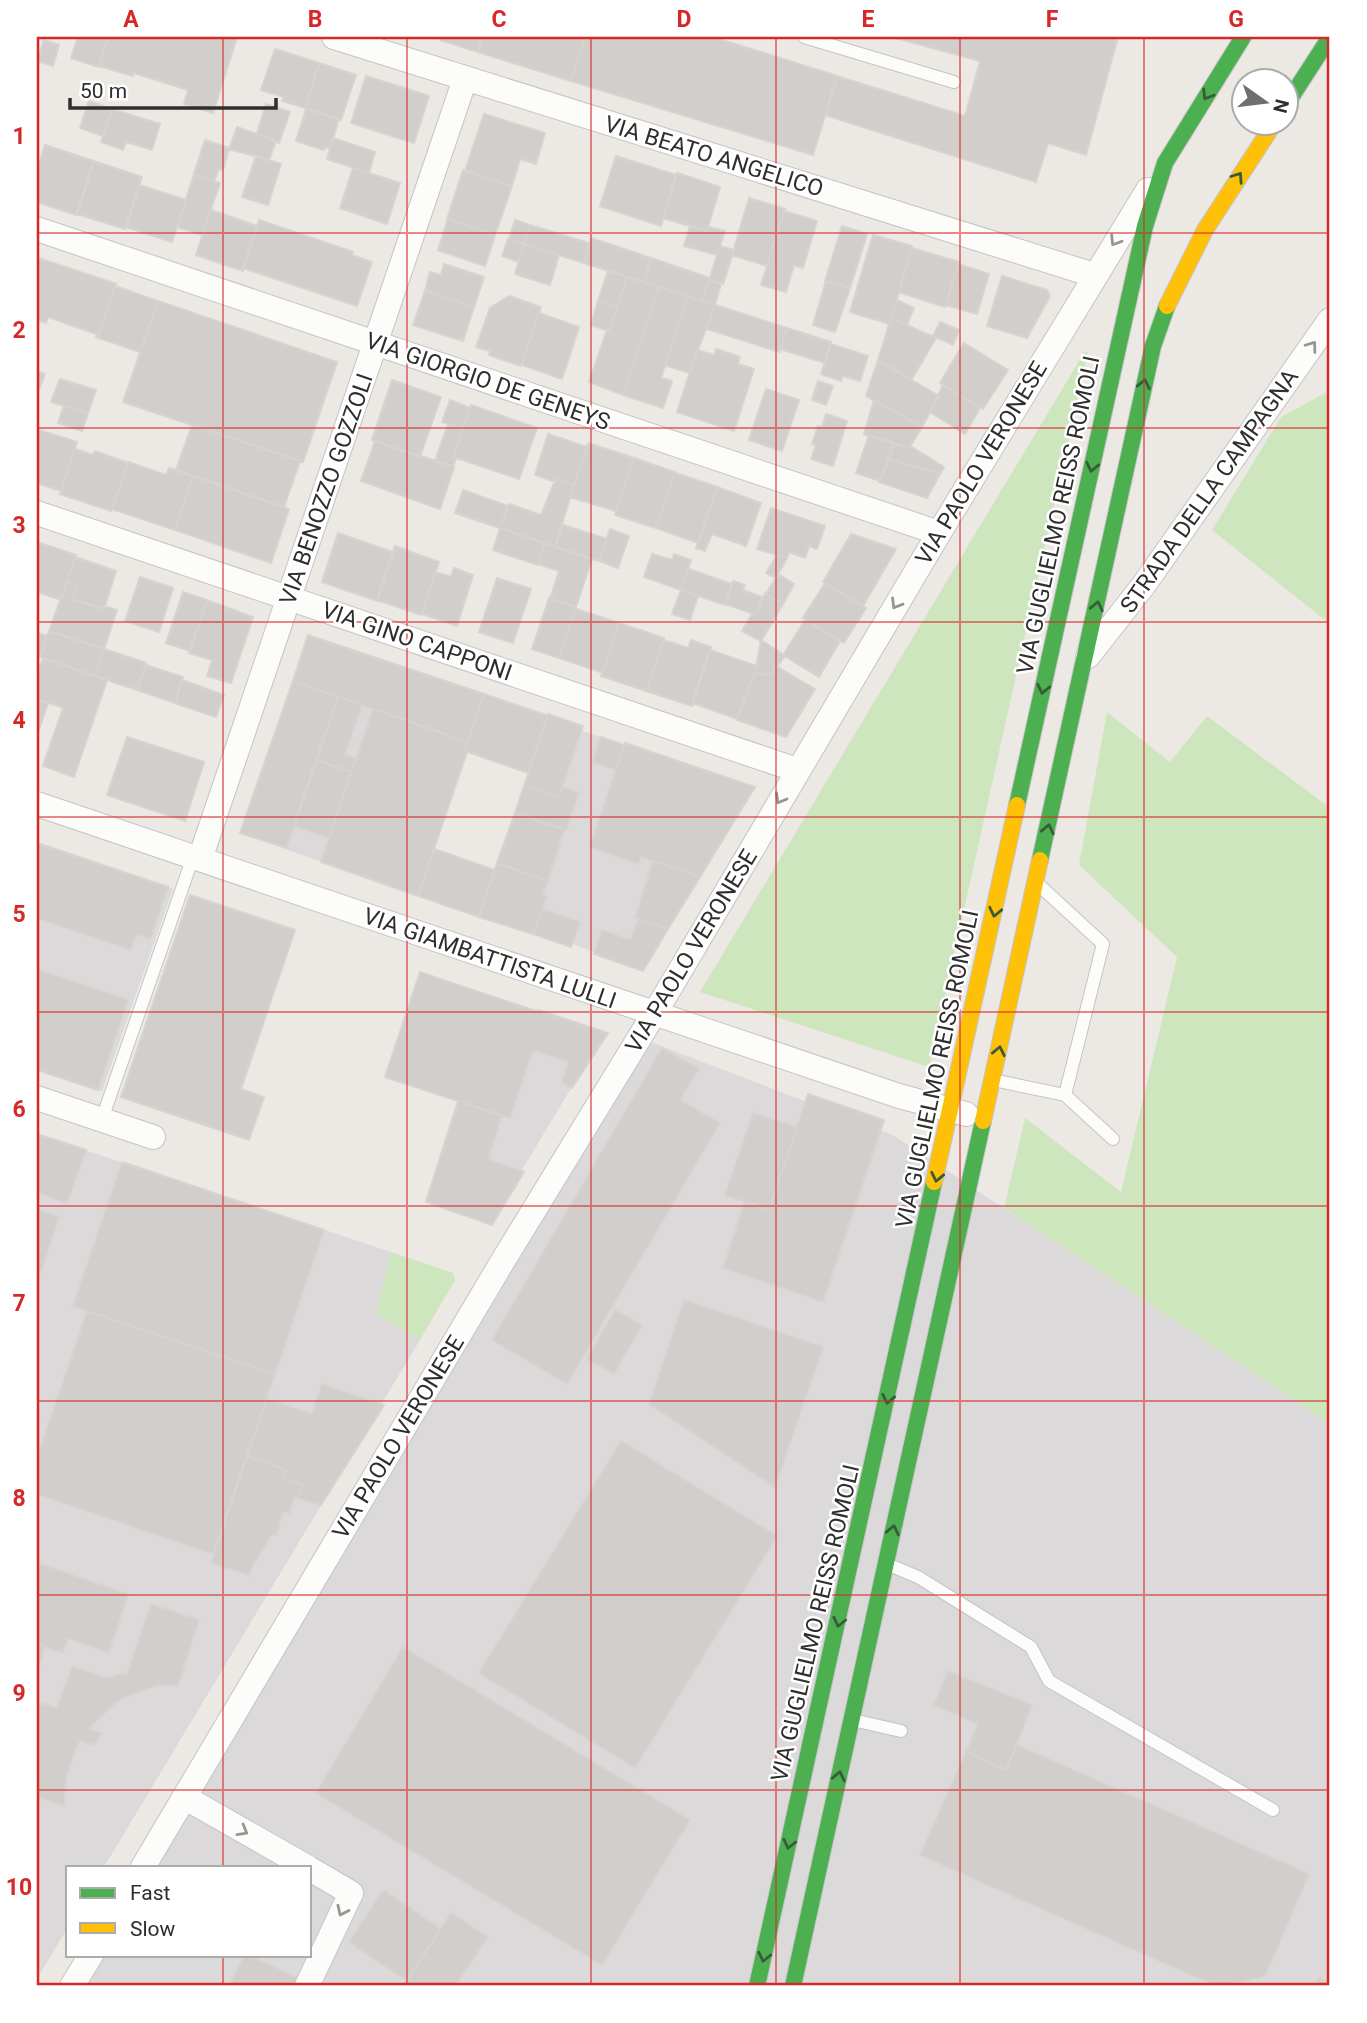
<svg xmlns="http://www.w3.org/2000/svg" width="1367" height="2023" font-family="Roboto,sans-serif">
<style>
.industrial{fill:#dcd9db}
.green{fill:#cee6be}
.building{fill:#d1cecb;stroke:#d7d4d0;stroke-width:2}
.lines{fill:none;stroke-linecap:round;stroke-linejoin:round}
.lane-casing{stroke:#c5c4c5;stroke-width:14}
.street-casing{stroke:#c5c4c5;stroke-width:26}
.fast-casing{stroke:#c5c4c5;stroke-width:18}
.slow-casing{stroke:#c5c4c5;stroke-width:18}
.lane{stroke:#fcfcfb;stroke-width:12}
.street{stroke:#fcfcfb;stroke-width:24}
.fast{stroke:#4caf50;stroke-width:16}
.slow{stroke:#ffc107;stroke-width:16}
.oneway{stroke:#385b3a}
.oneway2{stroke:#959594}
.grid{fill:none;stroke:#d62828;stroke-width:2;stroke-opacity:0.55}
.labels{text-anchor:middle;stroke-width:5;stroke-linejoin:round;paint-order:stroke}
.street-label{font-size:23px;fill:#2e2e2e;stroke:#fff}
.neatline{fill:none;stroke:#d62828;stroke-width:2.5}
.grid-label{font-size:23px;text-anchor:middle;font-weight:bold;fill:#d62828}
</style>
<rect width="100%" height="100%" fill="#ece8e4"/>
<path class="industrial" d="M308 635 583 726 582 731 624 744 625 743 755 787 643 971 573 944 571 947 479 917 528 772 467 752 418 896 240 833Z
M37 843 173 889 102 1091 37 1070Z
M420 972 608 1033 591 1061 588 1060 522 1170 524 1172 492 1225 426 1202 458 1101 385 1077Z
M651 1042 893 1135 1330 1424V1986H72L91 1955H310V1867H143Z
M37 1134 391 1252 376 1314 420 1340 382 1403 384 1405 340 1477H338L104 1867H68V1927L37 1979Z"/>
<path class="green" d="M1085 351 1088 352 929 1067 700 992Z
M1325 393 1330 396V624L1212 530 1281 417Z
M1107 712 1170 762 1207 716 1330 808V1424L1004 1208 1025 1118 1121 1192 1177 957 1079 865Z
M391 1252 453 1273 455 1280 420 1340 376 1314Z"/>
<path class="building" d="M78 37H108L99 67 71 58Z
M108 37H237L213 113 184 104 188 90 134 73 133 76 99 66Z
M440 37H482L478 52 440 40Z
M482 37H585L571 81 478 52Z
M585 37H713L837 76 813 155 571 81Z
M892 37H1118L1086 155 1048 143 1036 182 825 115 837 76 965 116 980 61Z
M44 40 59 45 53 66 37 61Z
M275 49 319 63 305 108 282 101 284 97 261 90Z
M319 63 356 75 341 120 305 108Z
M366 76 429 96 414 143 351 123Z
M89 101 112 109 103 136 80 128Z
M266 104 290 112 279 143 257 134Z
M112 109 160 124 152 150 126 142 123 150 101 142Z
M306 109 339 119 330 148 325 147 324 150 296 141Z
M484 114 545 133 536 164 520 159 512 186 465 171Z
M237 127 276 141 269 160 229 149Z
M333 138 375 152 369 173 327 159Z
M205 140 229 148 223 170 219 169 214 181 194 174Z
M45 145 94 161 76 215 37 202V170Z
M256 156 281 164 268 205 242 197Z
M616 156 676 175 661 226 600 206Z
M94 161 142 177 125 229 77 214Z
M353 168 400 183 387 224 340 208Z
M463 170 512 186 495 235 447 219Z
M677 173 720 187 707 231 663 218Z
M194 174 220 183 202 235 177 227Z
M139 185 186 200 172 242 126 227Z
M749 198 785 209 767 266 732 255Z
M211 210 257 226 243 271 196 255Z
M784 211 817 221 803 268 794 265 786 292 761 285Z
M448 219 495 235 485 266 438 250Z
M259 220 353 252 352 255 372 262 357 306 243 268Z
M515 220 530 225 524 244 509 239Z
M530 225 589 243 584 263 524 244Z
M690 226 707 231 708 227 725 231 717 255 684 246Z
M842 226 867 234 850 288 825 281Z
M873 235 912 246 890 324 850 312Z
M591 238 651 258 644 282 584 263Z
M508 239 524 244 519 262 502 256Z
M524 244 559 255 550 285 515 274Z
M720 246 734 250 723 284 709 280Z
M912 248 959 262 945 307 899 292Z
M38 258 116 284 99 335 48 317 46 323 37 320Z
M651 258 710 278 702 301 644 282Z
M444 264 484 277 474 307 425 291 430 272 441 275Z
M958 264 989 274 977 314 946 305Z
M608 271 627 277 617 307 598 301Z
M1002 276 1047 290 1050 296 1027 338 987 326Z
M627 277 659 287 623 395 589 382 607 330 609 331Z
M709 280 721 284 715 305 702 301Z
M826 281 850 288 835 332 813 325Z
M115 286 158 301 140 352 96 337 97 334 99 335Z
M659 287 688 296 661 378 672 381 663 408 623 395Z
M425 291 474 307 463 341 413 325Z
M509 296 541 307 521 366 489 355 490 351 476 347 490 308Z
M688 296 715 305 689 373 665 365Z
M897 300 914 308 907 325 891 318Z
M158 301 337 362 303 462 123 402Z
M598 301 617 307 609 331 591 325Z
M715 305 787 328 780 352 707 329Z
M539 313 579 327 562 379 522 365Z
M891 318 936 338 912 379 878 360Z
M940 322 959 330 953 345 933 336Z
M787 328 831 342 825 363 780 349Z
M964 343 1008 370 983 409 940 383Z
M831 344 868 356 860 381 843 376 841 381 821 374Z
M716 349 740 357 738 364 754 369 734 431 677 412 697 350 714 355Z
M878 360 939 396 922 427 866 396Z
M37 371 45 374 37 394Z
M60 379 96 390 88 413 51 402Z
M392 380 441 397 420 457 372 440Z
M818 381 833 386 826 405 812 400Z
M943 385 980 408 965 434 930 412Z
M766 389 799 400 782 451 749 440Z
M450 400 470 408 463 429 442 422Z
M874 400 922 427 909 448 864 434Z
M64 405 88 413 82 431 58 423Z
M471 405 537 428 519 479 454 457Z
M826 414 847 421 833 466 811 459 816 445 812 444 818 426 822 427Z
M448 424 463 429 454 457 456 458 453 467 435 461Z
M192 425 300 461 284 507 176 470Z
M39 430 77 442 61 491 37 483V436Z
M548 434 587 447 574 485 556 478 555 482 535 475Z
M869 435 894 443 880 481 856 473Z
M375 441 454 467 440 509 361 481Z
M588 443 634 458 616 511 570 497Z
M894 443 909 448 910 446 944 467 940 474 889 459Z
M75 449 93 455 95 451 128 463 111 511 60 494Z
M634 458 675 472 656 528 615 515Z
M889 459 940 474 927 498 879 482Z
M128 462 166 475 169 468 193 476 175 530 112 509Z
M675 473 717 487 698 543 656 528Z
M193 476 289 509 271 563 175 530Z
M556 478 574 485 555 547 500 528 509 504 541 515Z
M717 487 761 503 746 546 712 534 705 551 696 548Z
M463 490 508 506 500 528 455 513Z
M771 508 825 526 817 549 809 546 805 558 789 552 787 558 757 549Z
M563 525 607 539 599 561 555 547Z
M500 528 545 543 538 565 493 550Z
M610 529 629 536 618 568 599 561Z
M338 533 393 552 377 601 322 582Z
M851 534 896 549 863 606 823 582Z
M37 542 76 555 61 600 37 592Z
M545 543 592 559 576 607 550 599 559 571 538 564Z
M395 546 439 562 421 615 377 600Z
M652 554 672 560 674 554 691 560 681 590 644 577Z
M777 555 787 558 776 578 766 573Z
M75 557 116 571 104 609 72 599 77 585 67 582Z
M454 568 473 575 457 626 422 614 436 572 451 577Z
M689 569 732 584 725 605 681 590Z
M778 574 794 584 783 604 766 594Z
M140 577 173 588 159 632 125 621Z
M497 578 531 589 513 643 479 632Z
M733 581 745 585 743 590 762 597 756 615 725 604Z
M67 582 77 585 72 599 104 609V606L117 610 104 649 49 631Z
M825 583 866 608 844 643 803 618Z
M681 590 698 596 690 620 672 614Z
M183 592 207 600 190 651 166 643Z
M765 593 783 604 761 641 742 631 752 614 756 615Z
M549 598 576 607 559 658 532 649Z
M207 600 253 617 231 683 207 676 212 660 189 653Z
M576 609 619 623 603 673 559 658Z
M805 620 840 641 819 677 783 655Z
M619 623 664 638 646 691 601 676Z
M49 631 104 649 95 676 40 657Z
M37 633 47 636 40 657 37 656Z
M308 635 484 694 468 742 293 681Z
M664 640 688 648 691 640 711 647 692 706 646 691Z
M761 640 785 656 772 673 764 675 755 672Z
M104 649 146 663 137 690 95 676Z
M710 650 757 666 737 719 692 703Z
M43 658 107 680 74 777 43 766 63 708 37 699V675Z
M146 665 183 677 175 703 137 690Z
M776 666 815 689 786 737 737 720 755 672 764 675 772 673Z
M182 680 224 695 216 717 175 703Z
M293 681 338 697 287 848 240 833Z
M484 694 547 716 528 773 465 751Z
M338 697 362 705 345 755 356 759 351 772 316 760Z
M37 699 48 703 37 736Z
M373 709 468 742 465 751 467 752 418 896 321 862Z
M548 714 583 726 559 797 524 786Z
M127 737 204 762 185 821 107 795Z
M601 737 624 745 616 770 593 762Z
M625 743 755 787 700 877 641 857 639 864 590 847Z
M316 760 351 772 329 838 294 826Z
M524 786 559 797 562 787 579 793 566 830 515 813Z
M515 813 564 830 548 881 497 863Z
M37 843 168 887 150 939 136 934 131 950 37 918Z
M434 849 495 870 479 917 418 896Z
M653 861 700 877 668 929 635 918Z
M497 863 548 881 543 895 547 896 533 934 479 917Z
M190 895 295 930 241 1089 264 1097 249 1140 121 1097Z
M542 909 580 922 571 947 533 934Z
M638 919 668 929 643 971 594 954 602 930 631 940Z
M37 969 128 1000 98 1090 37 1070Z
M420 972 537 1012 538 1010 608 1033 572 1088 562 1082 568 1062 533 1050 510 1118 385 1077Z
M662 1048 699 1069 680 1100 720 1123 567 1384 492 1340Z
M808 1094 884 1120 823 1302 723 1268 745 1201 769 1210Z
M458 1101 502 1116 488 1159 524 1172 492 1225 426 1202Z
M753 1113 797 1127 769 1210 725 1195Z
M37 1134 86 1150 67 1203 37 1192Z
M122 1162 324 1230 275 1374 73 1306Z
M37 1209 59 1217 37 1283Z
M684 1300 823 1347 775 1487 649 1404Z
M615 1310 642 1325 614 1374 587 1359Z
M87 1311 275 1374 213 1554 37 1494V1458Z
M322 1384 384 1405 321 1505 298 1498 303 1485 283 1478 286 1470 247 1456 267 1399 312 1414Z
M621 1441 777 1536 635 1768 479 1673Z
M247 1456 286 1470 283 1478 303 1485 298 1498 294 1497 289 1514 283 1512 276 1535 272 1534 256 1561H254L249 1575 211 1563Z
M37 1563 128 1594 109 1653 68 1638 63 1653 37 1644Z
M151 1604 199 1620 178 1686 157 1685 126 1697 114 1704 88 1729 102 1733 94 1745 80 1741 75 1749 66 1778 64 1806 37 1797V1702L57 1708 72 1667 108 1678 123 1673 127 1675Z
M37 1644 45 1647 37 1672Z
M403 1647 690 1820 602 1965 316 1793Z
M948 1671 1032 1705 1006 1770 966 1752 978 1724 934 1705Z
M1017 1745 1309 1874 1265 1976 1226 1986H1216L920 1855 966 1752 1006 1770Z
M383 1890 441 1929 407 1981 349 1942Z
M451 1913 488 1937 455 1986H403Z
M244 1955H249L298 1978 295 1986H229Z
M1319 1978 1330 1983V1986H1315Z"/>
<g class="lines">
<g class="lane-casing">
<path id="lane" d="M804 37 954 82
M1039 885 1103 944 1065 1095
M993 1080 1065 1095 1113 1139
M102 1119 193 857
M887 1564 918 1577 1031 1647 1049 1681 1273 1810
M853 1720 901 1731"/>
</g>
<g class="street-casing">
<path id="street" d="M334 37 1094 275
M37 229 939 533
M37 513 797 770
M1088 656 1143 586 1330 320
M37 804 899 1096 966 1114
M200 859 465 79
M37 1098 153 1137
M184 1797 307 1867
M143 1867 504 1259 668 991 939 533 1148 190
M72 1986 91 1955
M307 1986 351 1893 310 1869"/>
</g>
<g class="fast-casing">
<path id="fast" d="M1286 105 1330 37
M1017 805 1145 226 1165 163 1243 37
M1040 860 1153 346 1167 306
M757 1986 934 1182
M793 1986 983 1121"/>
</g>
<g class="slow-casing">
<path id="slow" d="M1167 306 1205 230 1275 122
M983 1121 1040 860
M934 1182 1017 805"/>
</g>
<use href="#lane" class="lane"/>
<use href="#street" class="street"/>
<use href="#fast" class="fast"/>
<use href="#slow" class="slow"/>
</g>
<defs><path id="oneway-chevron" d="M-2-3.5L2.5 0L-2 3.5" fill="none" stroke-width="1.6" stroke-linecap="round" stroke-linejoin="round" transform="scale(1.75)"/></defs>
<g class="oneway">
<use href="#oneway-chevron" transform="translate(1207 95) rotate(122)"/>
<use href="#oneway-chevron" transform="translate(1238 177) rotate(-56)"/>
<use href="#oneway-chevron" transform="translate(1144 384) rotate(-78)"/>
<use href="#oneway-chevron" transform="translate(1092 467) rotate(102)"/>
<use href="#oneway-chevron" transform="translate(1097 606) rotate(-78)"/>
<use href="#oneway-chevron" transform="translate(1043 689) rotate(102)"/>
<use href="#oneway-chevron" transform="translate(1048 829) rotate(-78)"/>
<use href="#oneway-chevron" transform="translate(995 912) rotate(102)"/>
<use href="#oneway-chevron" transform="translate(999 1051) rotate(-78)"/>
<use href="#oneway-chevron" transform="translate(937 1177) rotate(102)"/>
<use href="#oneway-chevron" transform="translate(888 1399) rotate(102)"/>
<use href="#oneway-chevron" transform="translate(893 1530) rotate(-78)"/>
<use href="#oneway-chevron" transform="translate(839 1622) rotate(103)"/>
<use href="#oneway-chevron" transform="translate(839 1776) rotate(-78)"/>
<use href="#oneway-chevron" transform="translate(789 1844) rotate(103)"/>
<use href="#oneway-chevron" transform="translate(764 1957) rotate(103)"/>
</g>
<g class="oneway2">
<use href="#oneway-chevron" transform="translate(1115 241) rotate(122)"/>
<use href="#oneway-chevron" transform="translate(1312 346) rotate(-54)"/>
<use href="#oneway-chevron" transform="translate(896 604) rotate(121)"/>
<use href="#oneway-chevron" transform="translate(780 799) rotate(120)"/>
<use href="#oneway-chevron" transform="translate(243 1831) rotate(30)"/>
<use href="#oneway-chevron" transform="translate(342 1911) rotate(115)"/>
</g>
<path class="grid" d="M223 37V1867M407 37V1986M591 37V1986M776 37V1986M960 37V1986M1144 37V1986M37 233H1330M37 428H1330M37 622H1330M37 817H1330M37 1012H1330M37 1206H1330M37 1401H1330M37 1595H1330M37 1790H1330M223 1955V1986"/>
<g class="labels">
<g class="street-label">
<text transform="translate(714 156) rotate(17)" y="8">VIA BEATO ANGELICO</text>
<text transform="translate(488 381) rotate(19)" y="8">VIA GIORGIO DE GENEYS</text>
<text transform="translate(981 463) rotate(-59)" y="8">VIA PAOLO VERONESE</text>
<text transform="translate(326 489) rotate(-71)" y="8">VIA BENOZZO GOZZOLI</text>
<text transform="translate(1209 491) rotate(-55)" y="8">STRADA DELLA CAMPAGNA</text>
<text transform="translate(1058 515) rotate(-78)" y="8">VIA GUGLIELMO REISS ROMOLI</text>
<text transform="translate(417 641) rotate(19)" y="8">VIA GINO CAPPONI</text>
<text transform="translate(691 951) rotate(-59)" y="8">VIA PAOLO VERONESE</text>
<text transform="translate(490 958) rotate(19)" y="8">VIA GIAMBATTISTA LULLI</text>
<text transform="translate(937 1069) rotate(-78)" y="8">VIA GUGLIELMO REISS ROMOLI</text>
<text transform="translate(398 1437) rotate(-59)" y="8">VIA PAOLO VERONESE</text>
<text transform="translate(815 1623) rotate(-77)" y="8">VIA GUGLIELMO REISS ROMOLI</text>
</g>
</g>
<rect width="1367" height="2023" fill="none" stroke="#ffffff" stroke-width="77"/>
<rect x="66" y="1866" width="245" height="91" fill="#ffffff" stroke="#ababab" stroke-width="2"/>
<rect x="80" y="1888" width="35" height="10" fill="#4caf50" stroke="#ababab" stroke-width="2"/>
<text x="130" y="1900" font-size="21" fill="#2e2e2e">Fast</text>
<rect x="80" y="1923" width="35" height="10" fill="#ffc107" stroke="#ababab" stroke-width="2"/>
<text x="130" y="1936" font-size="21" fill="#2e2e2e">Slow</text>
<g transform="translate(1265 102) rotate(104)"><circle r="33" fill="#ffffff" stroke="#ababab" stroke-width="2"/>
<path d="M0-5L12 26L0 18L-12 26Z" fill="#706f6e"/>
<text y="-10" font-size="19" font-weight="bold" text-anchor="middle" fill="#2e2e2e">N</text>
</g>
<path d="M70 98v10h206v-10" fill="none" stroke="#2e2e2e" stroke-width="3.5"/>
<text x="80" y="98" font-size="21" fill="#2e2e2e" stroke="#ffffff" stroke-width="5" paint-order="stroke">50 m</text>
<rect x="38" y="38" width="1290" height="1946" class="neatline"/>
<g class="grid-label">
<text x="131" y="27">A</text>
<text x="315" y="27">B</text>
<text x="499" y="27">C</text>
<text x="684" y="27">D</text>
<text x="868" y="27">E</text>
<text x="1052" y="27">F</text>
<text x="1236" y="27">G</text>
<text x="19" y="144">1</text>
<text x="19" y="338">2</text>
<text x="19" y="533">3</text>
<text x="19" y="728">4</text>
<text x="19" y="922">5</text>
<text x="19" y="1117">6</text>
<text x="19" y="1311">7</text>
<text x="19" y="1506">8</text>
<text x="19" y="1701">9</text>
<text x="19" y="1895">10</text>
</g>
</svg>
